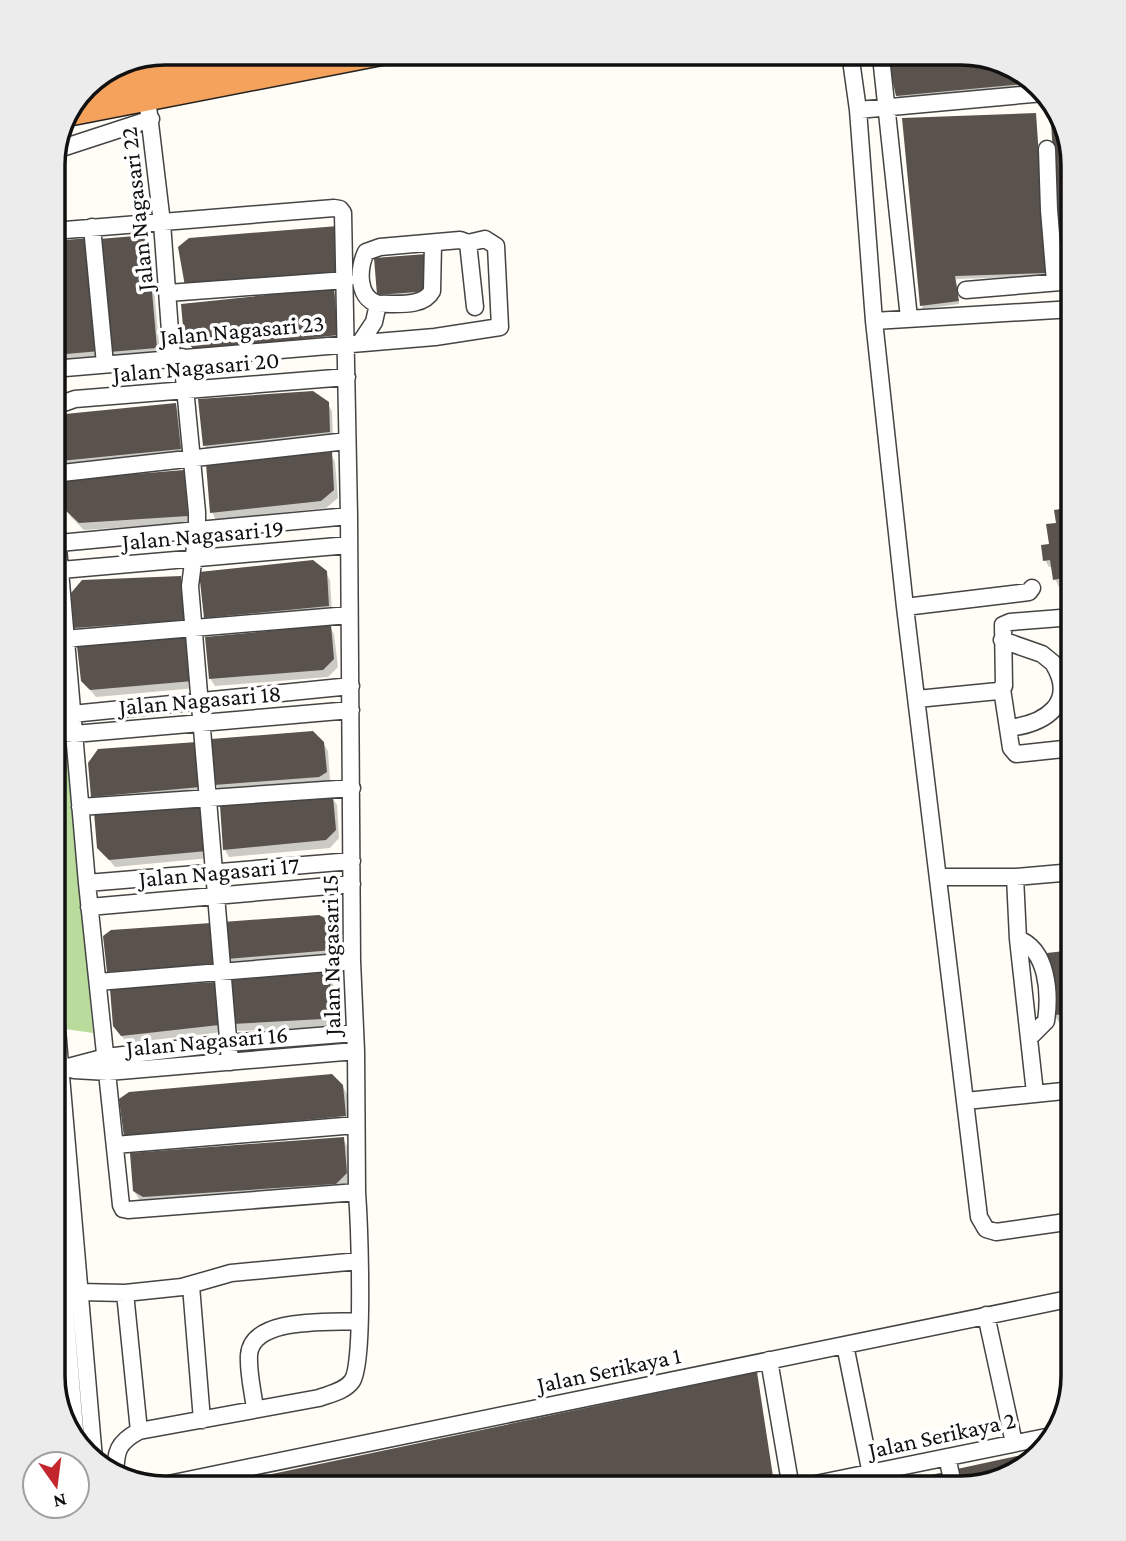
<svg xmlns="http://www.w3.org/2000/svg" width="1126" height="1541" font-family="'Crimson Pro',serif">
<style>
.forest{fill:#b9dc9c}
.shadow{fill:#0003}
.building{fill:#5a524d}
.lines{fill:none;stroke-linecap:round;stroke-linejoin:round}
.minor-casing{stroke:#444;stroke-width:19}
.highway-casing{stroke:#222;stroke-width:26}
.minor{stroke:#fff;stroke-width:16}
.highway{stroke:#f5a25d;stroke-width:23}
.labels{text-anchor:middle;stroke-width:7;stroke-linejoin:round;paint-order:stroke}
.street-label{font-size:24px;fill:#111;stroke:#fff}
.rim{fill:none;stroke:#111;stroke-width:3.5}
</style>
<rect width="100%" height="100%" fill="#fffdf5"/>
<path class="forest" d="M53 590 63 704H53Z
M54 740 68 749 93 1033 65 1029 53 887V742Z
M53 1248 66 1375 53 1376Z"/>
<path class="shadow" d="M894 53H969L1018 68 1040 90 902 102 897 95 891 65Z
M1051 107 1058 108 1074 164 1073 271H1063L1061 268Z
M1035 115 1047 276 956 279 959 304 923 309 922 306Z
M146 237 150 244 160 355 115 359 111 352Z
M88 240 103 358 61 362 56 355 53 316V243Z
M376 260 430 296 381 300 378 295Z
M333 290 337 297 341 342 201 358 186 338Z
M327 403 332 411 333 440 209 453 205 446Z
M175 405 179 413 184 457 66 468 61 460Z
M331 454 335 462 338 498 326 508 216 520 212 512Z
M183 471 187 479 191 523 84 530 71 517 66 509Z
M1073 509V598H1071L1066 586 1059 587 1055 579 1053 567H1049L1045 560 1058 525 1056 511Z
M325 572 330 580 332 613 210 625 205 618Z
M180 578 184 585 188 627 80 635 76 627Z
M330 627 334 634 338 667 328 677 215 686 210 678Z
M188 639 196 688 96 697 83 681Z
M1073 677V698L1063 699 1058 679Z
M196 743 203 794 97 803 92 796Z
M323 743 328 751 330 780 323 784 220 792 216 784Z
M332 798 337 805 339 838 330 848 229 857 225 850Z
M202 807 210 858 115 867 99 847Z
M330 922 334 930 336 957 233 966 229 958Z
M214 932 216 971 113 979 108 972 105 937Z
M1073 952V1021L1059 1022 1054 1015 1049 955Z
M328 974 333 981 336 1016 327 1027 238 1031 234 1024Z
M215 984 223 1032 127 1043 114 1026Z
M342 1086 347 1094 349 1124 130 1144Z
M343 1139 347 1146 350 1181 340 1191 149 1204 139 1199 134 1191Z
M756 1374 774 1486 764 1488H208Z
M1038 1453 1018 1473 963 1488 959 1470Z
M944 1474 948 1488H876Z"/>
<path class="building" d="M892 53H969L1018 68 1033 83 896 96 889 65Z
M1050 106 1058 108 1074 164 1073 268 1060 269Z
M1036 113 1047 273 955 276 959 301 920 306 902 118Z
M338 226 336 275 185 286 178 247 189 238Z
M147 235 157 348 109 352 99 239Z
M89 238 100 351 55 355 53 241Z
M426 254 429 291 377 295 374 258Z
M334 288 338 335 195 351 184 338 181 304Z
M313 391 329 402 330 432 203 446 198 399Z
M176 403 181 449 60 461 57 424 65 414Z
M332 452 334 490 321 501 210 513 206 464Z
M184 470 188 516 79 523 64 509 61 480Z
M1073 507V590L1065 592 1063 578 1053 580 1050 560 1043 561 1041 545 1049 544 1046 524 1056 523 1054 510Z
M313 560 327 571 329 606 204 618 199 572Z
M181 576 185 620 74 628 71 593 82 580Z
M331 625 334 659 323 670 209 679 205 637Z
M1073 636V662H1072L1069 637Z
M189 637 193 681 90 690 81 681 77 646Z
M1073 675V690L1057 692 1056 677Z
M313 731 324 742 327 772 319 777 214 785 211 739Z
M197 742 200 787 91 797 88 763 98 749Z
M333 796 336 830 326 840 223 850 220 805Z
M203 805 207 851 109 860 97 848 94 812Z
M319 915 331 921 333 950 227 959 223 922Z
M211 923 213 964 107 972 103 936 111 930Z
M1073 950V1014L1052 1015V994L1039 995 1037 976 1050 975 1047 953Z
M329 972 333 1008 323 1019 232 1024 230 980Z
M216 982 219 1025 121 1036 113 1026 110 989Z
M332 1074 343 1085 346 1116 124 1137 119 1099 129 1092Z
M344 1137 347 1173 336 1184 143 1197 133 1191 130 1153Z
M757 1372 774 1483 748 1488H205Z
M1040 1451 1018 1473 961 1488 957 1469Z
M945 1472 948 1488H873V1487Z"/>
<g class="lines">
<g class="minor-casing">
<path id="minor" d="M850 53 858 110 874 321 905 607 979 1217 986 1229 996 1232 1073 1221
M884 53 882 66 909 318
M111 73 194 60
M147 98 162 223 172 358
M858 110 1044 93
M1047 149 1049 210 1055 282
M56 150 151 119
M92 227 105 364
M966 290 1073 281
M168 293 346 280
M378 304C357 298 358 269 366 252L380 247 460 240 468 243 475 307
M874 321 1073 309
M360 343 374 322 378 304C395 303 423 308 432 291L433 244
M182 357 197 512V531L190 586 230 1062
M53 369 435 337 500 327 496 246 485 239 468 243
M53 410 55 406 75 399 347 377
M53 474 347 441
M53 490 87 883 121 1205 123 1209 128 1210 357 1192 356 1051 352 961 349 516 343 213 340 209 334 208 53 231
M59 543 349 516
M61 570 349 545
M905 607 1029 592 1032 588
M64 639 349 615
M1002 640 1042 654 1053 663C1078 703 1045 724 1008 728
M1002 689 1011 748 1016 754 1073 748
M917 699 998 691 1004 686 1003 625 1010 622 1073 617
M53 721 72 714 351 686
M53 732 74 734 351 710
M80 807 352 788
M938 877H1015L1073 872
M1015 877 1018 939 1035 1093
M87 883 352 861
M89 907 352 884
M1018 939C1048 950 1050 994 1046 1021L1029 1038
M98 982 352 961
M53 983 94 1459
M74 1070 108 1072 356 1051
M53 1071 106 1057 228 1043 355 1033
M966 1101 1073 1090
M115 1145 356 1125
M53 1165 76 1441
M191 1286 202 1420
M79 1292 125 1293 182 1287 231 1273 359 1261
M125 1293 139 1431
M986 1315 1014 1443
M845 1345 871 1474
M769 1360 791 1488
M255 1409C253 1392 248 1373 249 1355 252 1316 331 1323 359 1321
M947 1457 954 1488
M115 1475C116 1451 117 1443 139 1431L319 1398C330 1394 345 1391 352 1381 365 1364 359 1221 357 1192
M154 1487 1073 1298
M796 1488 1056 1435"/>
</g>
<g class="highway-casing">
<path id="highway" d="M84 93 275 53
M75 113 384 53"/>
</g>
<use href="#minor" class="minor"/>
<use href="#highway" class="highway"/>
</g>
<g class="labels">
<g class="street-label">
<text transform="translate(137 209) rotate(-96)" y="8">Jalan Nagasari 22</text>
<text transform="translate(242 330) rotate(-5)" y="8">Jalan Nagasari 23</text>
<text transform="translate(196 367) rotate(-5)" y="8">Jalan Nagasari 20</text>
<text transform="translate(203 535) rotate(-5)" y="8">Jalan Nagasari 19</text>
<text transform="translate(200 700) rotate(-5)" y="8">Jalan Nagasari 18</text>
<text transform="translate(219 872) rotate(-5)" y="8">Jalan Nagasari 17</text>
<text transform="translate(331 955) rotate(-91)" y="8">Jalan Nagasari 15</text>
<text transform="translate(207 1041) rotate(-5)" y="8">Jalan Nagasari 16</text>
<text transform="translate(609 1370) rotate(-12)" y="8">Jalan Serikaya 1</text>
<text transform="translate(942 1435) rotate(-12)" y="8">Jalan Serikaya 2</text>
</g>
</g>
<path d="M0 0H1126V1541H0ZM165 65H961A100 100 0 0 1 1061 165V1376A100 100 0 0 1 961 1476H165A100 100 0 0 1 65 1376V165A100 100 0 0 1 165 65Z" fill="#ececec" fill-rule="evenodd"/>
<path class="rim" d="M165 65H961A100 100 0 0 1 1061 165V1376A100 100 0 0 1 961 1476H165A100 100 0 0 1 65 1376V165A100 100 0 0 1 165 65Z"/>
<g transform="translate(56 1485) rotate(166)"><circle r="33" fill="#ffffff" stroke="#a0a0a0" stroke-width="2"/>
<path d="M0-5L12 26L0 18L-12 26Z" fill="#c4262e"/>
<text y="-10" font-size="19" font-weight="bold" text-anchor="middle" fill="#111111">N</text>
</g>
</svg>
